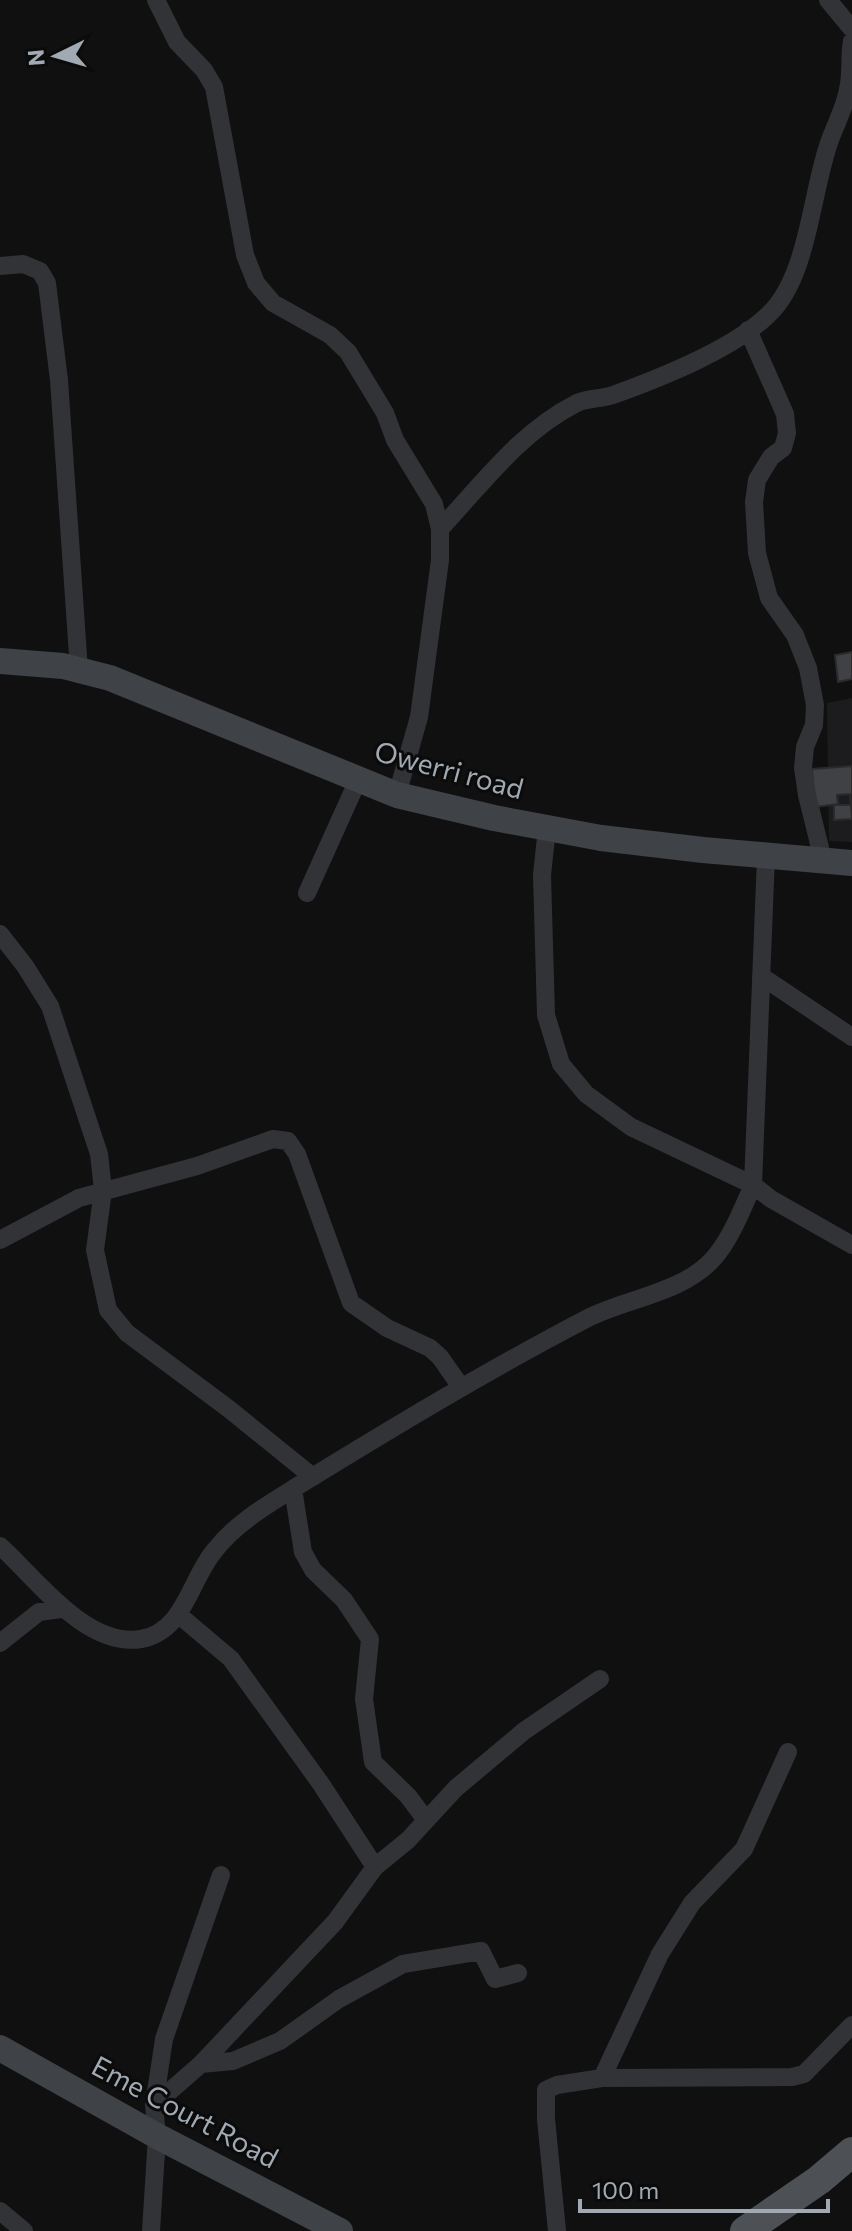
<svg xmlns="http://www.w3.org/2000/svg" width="852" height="2231" font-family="Commissioner,sans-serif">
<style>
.built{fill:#1c1c1e}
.building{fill:#3f4144;stroke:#2a2a2d;stroke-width:2}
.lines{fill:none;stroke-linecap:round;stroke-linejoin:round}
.street{stroke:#313336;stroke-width:18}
.secondary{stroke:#3f4246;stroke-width:26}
.primary{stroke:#4d5055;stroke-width:30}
.labels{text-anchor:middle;stroke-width:6;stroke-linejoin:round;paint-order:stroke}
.street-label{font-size:28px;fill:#a1aab3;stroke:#0b0b0c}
</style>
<rect width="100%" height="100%" fill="#101011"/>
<path class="built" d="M852 698V842L829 841 827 703Z"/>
<path class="building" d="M852 652V679L838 682 835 655Z
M852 766V794L837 795 838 804 815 807 812 769Z
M850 794 852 819 834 820V805H851Z"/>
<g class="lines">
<path class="street" d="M156 0 177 42 204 70 214 87 245 255 256 283 273 303 330 335 348 352 385 413 395 440 434 504 440 529V560L419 717 397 795
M828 0 852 29
M0 266 23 264 40 271 47 283 59 380 79 670
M748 330 785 414 787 433 783 448 771 457 757 480 754 502 757 553 769 598 795 635 808 668 815 705 814 725 805 747 803 768 807 795 823 860
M440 529C482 484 521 431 577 403 588 398 601 399 613 395 660 378 732 350 768 315 809 277 811 191 830 140 836 123 845 108 848 89 852 73 849 57 852 41
M547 828 542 875 546 1015 561 1064 586 1094 631 1127 753 1185 771 1199 852 1245
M307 893 358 780
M0 934 25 966 50 1006 99 1154 103 1190 95 1250 108 1310 127 1333 229 1409 313 1477
M761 976 852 1037
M0 1240 79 1198 197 1166 273 1139 288 1141 297 1154 351 1303 387 1328 430 1348 440 1357 461 1387
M293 1489 303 1552 313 1570 344 1600 370 1639 364 1699 373 1762 408 1796 426 1820
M0 1546C36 1578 86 1648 141 1639 185 1631 190 1579 215 1550 236 1523 267 1505 296 1487 392 1428 488 1370 588 1318 628 1298 682 1293 713 1259 731 1239 742 1209 753 1185L766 856
M179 1615 231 1659 321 1784 375 1867
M0 1643 39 1612 61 1609
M201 2064 233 2061 280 2041 339 1999 403 1964 481 1951 495 1979 518 1973
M602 2078 660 1954 692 1903 744 1849 788 1752
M154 2105 164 2039 221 1875
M0 2211 24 2231
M151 2231 157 2136 154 2105 201 2064 335 1922 375 1867 408 1840 456 1788 524 1731 600 1679
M557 2231 546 2119V2090L557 2085 602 2078 792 2077 804 2074 852 2025"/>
<path class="secondary" d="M0 661 63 666 110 678 397 795 494 818 601 838 703 850 852 863
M0 2048 157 2136 340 2231"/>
<path class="primary" d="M745 2231 819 2180 852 2152"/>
</g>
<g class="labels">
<g class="street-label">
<text transform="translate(449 770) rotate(15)" y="10">Owerri road</text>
<text transform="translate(185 2112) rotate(28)" y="10">Eme Court Road</text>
</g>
</g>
<g transform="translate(56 56) rotate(265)" stroke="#0b0b0c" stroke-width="6" paint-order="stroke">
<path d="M0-6L14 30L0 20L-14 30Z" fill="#a1aab3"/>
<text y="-12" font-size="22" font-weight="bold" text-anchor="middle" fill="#a1aab3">N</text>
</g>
<path d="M580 2199v12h248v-12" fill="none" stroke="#a1aab3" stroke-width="4"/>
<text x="592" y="2199" font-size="24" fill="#a1aab3" stroke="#0b0b0c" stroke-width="6" paint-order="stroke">100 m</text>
</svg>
